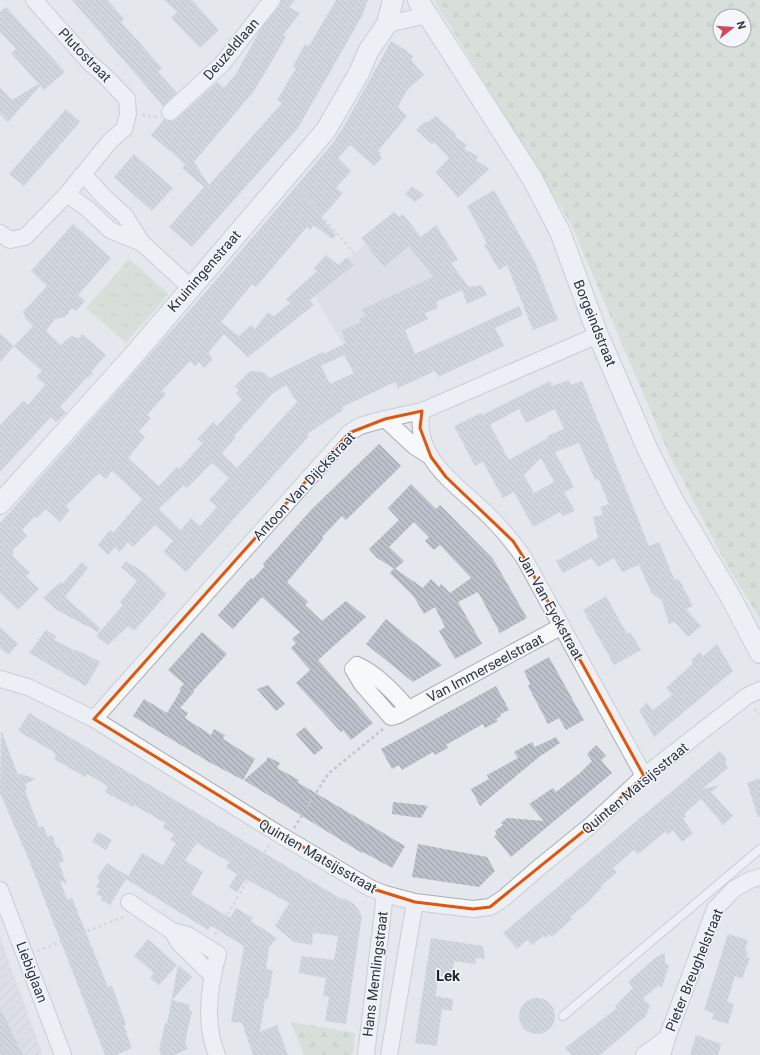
<svg xmlns="http://www.w3.org/2000/svg" width="760" height="1055" font-family="Roboto,sans-serif">
<style>
.built{fill:#d2d6de}
.industrial{fill:url(#industrial-furrows)}
.forest{fill:url(#forest-firs);fill-rule:evenodd}
.park{fill:url(#park-tufts)}
.building{fill:url(#building-back-hatch);fill-rule:evenodd}
.lines{fill:none;stroke-linecap:round;stroke-linejoin:round}
.service-casing{stroke:#a9aeb7;stroke-width:10}
.minor-casing{stroke:#a9aeb7;stroke-width:18}
.tertiary-casing{stroke:#a9aeb7;stroke-width:22}
.path{stroke:#c2c5cb;stroke-width:2.5;stroke-dasharray:3 3;stroke-linecap:butt}
.service{stroke:#f7f8fa;stroke-width:8}
.minor{stroke:#f7f8fa;stroke-width:16}
.tertiary{stroke:#f7f8fa;stroke-width:20}
.marked{fill:none;stroke:#df570f;stroke-width:3;stroke-linejoin:round}
.labels{text-anchor:middle;stroke-width:3;stroke-linejoin:round;paint-order:stroke}
.street-label{font-size:14px;fill:#2b3445;stroke:#f4f6f9}
.neighbourhood-label{font-size:15px;font-weight:bold;fill:#1d2536;stroke:#f4f6f9}
</style>
<defs>
<pattern id="industrial-furrows" width="10" height="10" patternUnits="userSpaceOnUse"><rect width="10" height="10" fill="#d2d6de"/><path d="M-1 1l2-2M0 10L10 0M9 11l2-2" fill="none" stroke="#b4b8c0"/></pattern>
<pattern id="forest-firs" width="22" height="20" patternUnits="userSpaceOnUse"><rect width="22" height="20" fill="#c9d6c5"/><path d="M5 1l3.5 6h-7zM16 11l3.5 6h-7z" fill="#adb8ab"/></pattern>
<pattern id="park-tufts" width="24" height="20" patternUnits="userSpaceOnUse"><rect width="24" height="20" fill="#c9d6c5"/><path d="M3 7l-1-3M5 7V3M7 7l1-3M15 17l-1-3M17 17v-4M19 17l1-3" fill="none" stroke="#adb8ab"/></pattern>
<pattern id="building-back-hatch" width="6" height="6" patternUnits="userSpaceOnUse"><rect width="6" height="6" fill="#bbc0ca"/><path d="M-1 5l2 2M0 0l6 6M5-1l2 2" fill="none" stroke="#989da6"/></pattern>
</defs>
<rect width="100%" height="100%" fill="#e4e7ec"/>
<path class="built" d="M403 214 421 237 426 233 469 287 343 344 311 289Z"/>
<path class="industrial" d="M0 937 43 1055H0Z"/>
<path class="forest" d="M434 0H760V619L725 562 668 452 571 224ZM720 16H744V40H720Z
M291 1022 355 1033 353 1052 351 1055H304Z"/>
<path class="park" d="M129 259 169 294 126 343 86 308Z"/>
<path class="building" d="M72 0H108L124 19 121 22 162 68 158 72 177 93 163 106Z
M164 0H192L219 30 200 48 171 18 177 12Z
M281 0H295L289 7 300 13 283 35 286 37 254 91 194 162 209 185 282 103 277 100 296 68 293 66 305 44 309 46 336 0H368L362 16 298 128 192 247 169 227 204 187 182 168 185 165 178 158 151 135 164 119 172 121 176 119 217 82 224 88 236 74 260 30 279 6Z
M6 7 65 72 44 90 11 53 16 49 0 32V12Z
M391 41 407 51V52L413 56 411 60 424 75 407 90 398 107 407 116 378 151 381 153 379 155 382 158 374 166 350 145 338 158 351 171 336 188 343 193 321 218 336 235 332 239 314 225 310 230 307 227 256 287 252 284 221 322 239 336 251 325 255 329 268 312 274 316 290 303 286 299 317 271 314 268 326 255 338 265 347 257 354 265 310 300 314 305 248 357 224 334 209 352V354L213 359 204 368 199 362 195 366 190 361 162 391 166 394 147 415 151 418 139 431 145 437 128 458 159 486 177 467 179 469 203 443 197 439 213 422 217 426 242 399 236 393 239 390 235 386 250 371 263 372 270 378 323 352 324 354 346 343 341 331 361 322 359 319 365 316 362 309 433 277 409 246 384 267 361 238 394 212 399 217 403 214 421 237 436 225 458 260 451 263 469 287 482 285 487 295 467 304 462 290 436 302 438 308 425 313 428 319 405 330 415 354 519 306 523 315 495 328 504 346 438 377 435 371 398 388 395 382 342 407 343 410 307 434 309 436 186 572 163 552 173 541 155 525 133 547 128 542 120 552 115 547 108 555 98 545 110 530 113 533 142 499 112 471 106 479 99 473 66 506 70 510 60 522 46 509 37 518 34 517 22 530 27 536 12 551 14 553 12 555 30 573 26 576 39 589 18 610 0 593V523L210 287 332 144 344 126ZM344 355 354 373 330 384 321 366ZM286 385 297 402 237 468 222 453 236 437 234 436 272 394ZM212 463 229 478 209 500 217 507 200 526 191 518 181 530 159 509 184 485 187 488Z
M38 84 40 86 8 122 0 114V87L12 100Z
M66 109 80 122 24 186 9 174Z
M436 116 456 134 455 137 467 145 464 149 478 156 476 160 489 169 458 198 436 172 449 158 434 142 432 144 416 130 426 121 428 122Z
M134 154 173 188 152 211 114 177Z
M412 186 424 195 415 202 405 194Z
M494 190 535 262 558 320 533 330 507 265 499 270 484 245 487 243 467 206Z
M73 224 111 258 78 295 85 301 76 311 72 308 65 317 55 319 46 331 61 345 71 336 79 338 82 334 106 355 91 372 93 374 85 379 60 407 66 413 56 422 51 417 0 472V425L23 401 28 405 45 385 36 377 42 371 14 346 33 326 24 317 25 315 23 312 47 286 31 271Z
M0 333 14 346 0 362Z
M569 380 571 385 582 381 649 546 659 542 674 579 680 581 693 606 686 609 701 626 688 637 675 622 669 624 662 601 651 592 639 565 622 572 614 558 598 567 591 558 563 573 556 561 598 538 593 517 603 515 600 507 609 504 598 478 595 480 579 443 555 452 574 487 564 492 575 511 563 516 560 512 533 527 514 492 503 498 483 462 475 466 454 426 481 413 482 415 550 381 552 386ZM519 409 526 423 555 409 564 429 547 436 548 438 509 460 490 425ZM541 458 554 482 534 493 524 475Z
M379 444 401 466 346 520 342 516 322 537 323 539 314 550 287 582 308 602 305 605 322 621 346 601 366 617 318 660 373 723 351 740 343 730 341 732 296 683 310 670 291 648 296 643 292 639 300 632 262 597 233 629 218 615 251 578 253 579 265 566 263 564 312 509Z
M411 484 436 509 440 505 493 559 527 618 500 633 478 592 458 602 482 644 455 659 439 631 445 627 435 607 424 614 414 597 390 573 394 568 423 588 431 579 439 587 441 584 450 593 471 578 440 545 434 550 425 541 429 537 414 522 389 547 404 561 395 569 377 558 369 549 399 520 388 508Z
M126 561 146 574 167 594 134 631 128 626 108 645 98 638 97 635 123 605 120 602 137 581 121 567Z
M82 562 88 568 65 597 100 628 98 632 57 610 43 598 60 582 62 584Z
M606 596 627 634 630 632 641 650 614 665 583 610Z
M386 619 420 647 442 665 413 682 377 653 366 644Z
M0 627 18 644 8 655 0 648Z
M46 630 56 636 54 640 76 651 77 650 100 662 86 686 29 653Z
M202 632 227 654 193 691 194 692 180 708 188 713 185 718 211 735 214 729 225 735 223 739 255 759 243 780 209 762 133 716 144 699 167 713 181 690 179 689 184 684 168 670Z
M717 644 733 671 654 737 639 710 647 703 653 710 672 695 666 688 693 663 691 660 700 652 703 656Z
M549 657 584 720 566 730 559 718 548 724 528 686 530 684 524 671Z
M268 685 285 704 276 711 257 689Z
M496 686 509 710 500 714 501 716 496 719 498 721 485 728 483 724 446 745 448 748 435 755 433 752 402 770 399 765 392 769 381 749Z
M29 713 343 900 344 898 354 904 362 915 346 1024 325 1021 329 997 323 996 326 978 299 973 301 956 334 960 338 936 313 933 312 945 294 942 275 926 289 903 246 879 237 892 229 887 237 874 226 868 229 862 197 843 185 860 203 872 191 894 230 918 236 908 253 918 251 921 277 938 269 947 266 969 273 970 268 999H265L260 1032 277 1025 288 1055H253L242 1023 231 1022 244 946 211 926 208 930 126 879 110 905 101 900 102 897 96 894 100 889 96 887 100 880 97 878 107 863 128 876 142 853 163 865 176 843 170 840 174 834 163 828 165 823 134 805 133 807 105 792 108 786 87 774 85 777 54 759 56 756 52 751 18 731Z
M305 727 323 748 314 755 296 734Z
M1 730 18 775 21 774 36 779 25 784 27 790 25 791 39 827 43 826 48 837 52 835 57 848 59 847 64 861 59 863 67 885 60 880 67 900 72 898 108 987 112 986 126 1024 124 1026 132 1048 116 1055H105L29 860 0 793Z
M556 737 560 743 539 757 480 806 471 789 489 779 487 775 518 758 514 752 532 742 535 747Z
M596 745 606 756 601 760 612 773 511 857 494 836 497 834 495 831 503 825 501 823 507 818 544 821 529 804 553 788 556 792 580 773 592 761 587 754Z
M720 751 727 759 725 761 728 768 702 789 720 785 711 792 733 816 723 825 701 799 684 814 686 816 683 819 693 833 682 842 673 830 668 835 665 832 638 854 634 850 613 868 617 872 601 886 602 887 588 902 570 917 572 919 552 937 550 934 545 938 543 936 532 945 527 940 517 949 503 933Z
M268 757 280 763 277 768 299 780 297 782 405 846 392 868 363 852 362 853 244 780 266 761Z
M760 778V817H758L747 783Z
M393 802 413 804 428 806 421 818 392 814Z
M98 832 112 840 106 850 92 842Z
M418 844 487 857 495 871 479 887 412 877Z
M728 934 748 940 745 950 748 952 746 957 750 958 742 979 735 976 727 1002 734 1004 728 1024 712 1019 714 1013 704 1010Z
M431 938 483 946 485 959 476 958 475 964 454 961 452 976H438L436 996 453 999 452 1011 442 1009 437 1046 415 1043Z
M148 939 177 965 159 985 150 978 154 973 134 956Z
M665 953V963L669 965 662 987 658 986 643 998 650 1005 646 1016 600 1055H571L565 1048 617 1008 615 1006 633 988 628 982 656 957Z
M178 965 192 977 172 1000 190 1005 189 1011H192L185 1042 188 1049 174 1055H161L159 1050 165 1023 167 1024Z
M519 1016a18 18 0 1 1 36 0a18 18 0 1 1-36 0Z
M0 1008 23 1055H0Z
M696 1035 721 1044 718 1055H690Z"/>
<g class="lines">
<g class="service-casing">
<path id="service" d="M563 1016 760 849"/>
</g>
<g class="minor-casing">
<path id="minor" d="M387 24 428 15
M170 112 222 64 272 0
M84 175 105 198 125 216 142 243 190 287
M67 194 89 210 110 230 142 243
M0 233 10 240 25 237 67 194 110 141 124 129 128 114 127 99 104 75 90 63 34 0
M422 411C411 458 461 488 489 516 502 529 514 543 524 558L644 776
M385 419 414 446 431 457
M0 679 28 687 94 719 277 833 370 888 385 894 415 902 473 909 490 907 504 898 536 870 590 826 644 776 747 696 760 690
M408 709C394 692 377 674 357 665L353 669 362 684 391 717 398 715 562 626
M94 719 349 433 360 426 385 419 422 411 598 335
M0 890 63 1055
M129 902 172 931 179 943 212 975
M172 931 188 935 218 954C209 986 204 1024 217 1055
M366 1055 385 894
M389 1055 415 902
M644 1055 667 1038
M662 1055 667 1038 715 909 734 889 750 880 760 877"/>
</g>
<g class="tertiary-casing">
<path id="tertiary" d="M418 0 532 178 560 232 598 335 647 448 674 502 729 594 760 653
M0 504 133 356 326 130 359 73 369 50 387 24 393 0"/>
</g>
<path class="path" d="M142 115 157 117
M297 188 354 253
M754 709 760 713
M294 828 328 774 383 729
M215 935 269 845
M37 951 126 916"/>
<use href="#service" class="service"/>
<use href="#minor" class="minor"/>
<use href="#tertiary" class="tertiary"/>
</g>
<path d="M0 0H760V1055H0ZM422 411 420 428 431 457 446 477 513 541 524 558 644 776 590 826 490 907 473 909 415 902 370 888 94 719 349 433 385 419Z" fill="#e4e7ec" fill-opacity=".55" fill-rule="evenodd"/>
<path class="marked" d="M422 411 420 428 431 457 446 477 513 541 524 558 644 776 590 826 490 907 473 909 415 902 370 888 94 719 349 433 385 419Z"/>
<g class="labels">
<g class="street-label">
<text transform="translate(231 49) rotate(-49)" y="5">Deuzeldlaan</text>
<text transform="translate(85 55) rotate(46)" y="5">Plutostraat</text>
<text transform="translate(204 271) rotate(-49)" y="5">Kruiningenstraat</text>
<text transform="translate(595 323) rotate(68)" y="5">Borgeindstraat</text>
<text transform="translate(304 486) rotate(-47)" y="5">Antoon Van Dijckstraat</text>
<text transform="translate(551 607) rotate(61)" y="5">Jan Van Eyckstraat</text>
<text transform="translate(485 668) rotate(-28)" y="5">Van Immerseelstraat</text>
<text transform="translate(635 788) rotate(-40)" y="5">Quinten Matsijsstraat</text>
<text transform="translate(318 856) rotate(30)" y="5">Quinten Matsijsstraat</text>
<text transform="translate(694 970) rotate(-68)" y="5">Pieter Breughelstraat</text>
<text transform="translate(32 972) rotate(69)" y="5">Liebiglaan</text>
<text transform="translate(375 974) rotate(-83)" y="5">Hans Memlingstraat</text>
</g>
<g class="neighbourhood-label">
<text x="448" y="981">Lek</text>
</g>
</g>
<g transform="translate(732 28) rotate(73)"><circle r="19" fill="#f4f6f9" stroke="#a4a8b1"/>
<path d="M0-3L7 15L0 10L-7 15Z" fill="#d1495b"/>
<text y="-6" font-size="11" font-weight="bold" text-anchor="middle" fill="#2b3445">N</text>
</g>
</svg>
